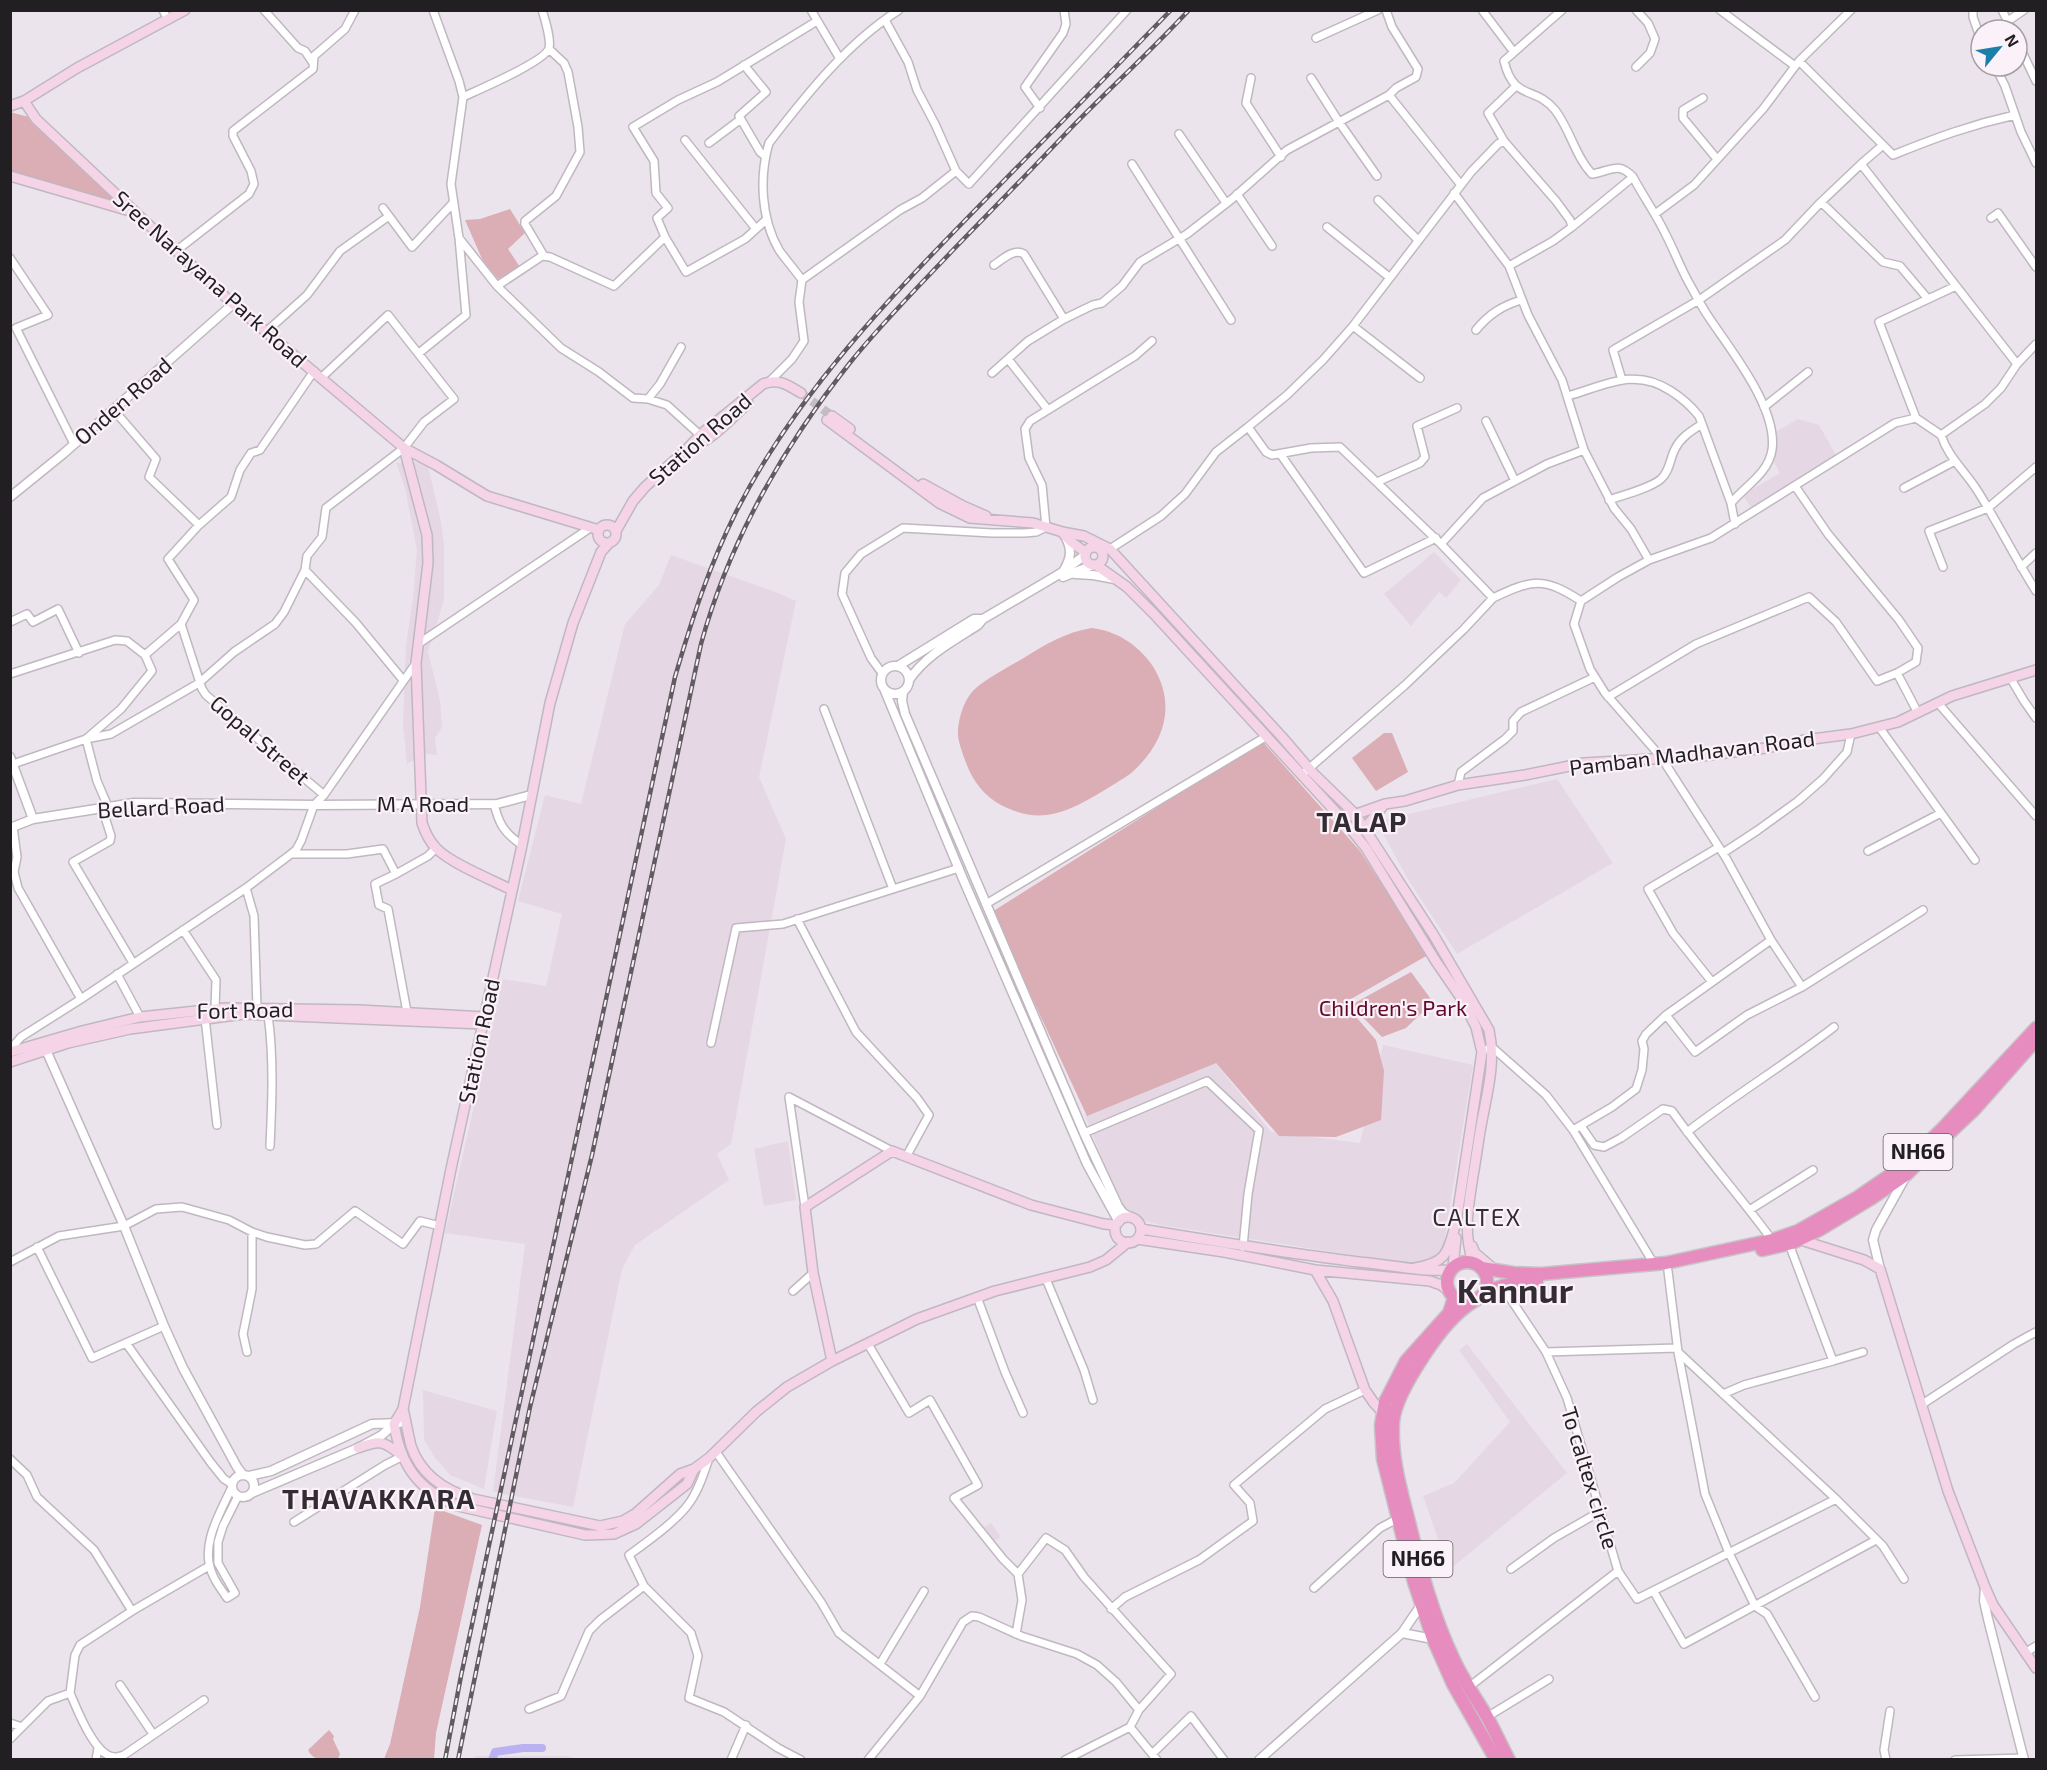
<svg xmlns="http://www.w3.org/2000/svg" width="2047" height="1770" font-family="'Exo 2',sans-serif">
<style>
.built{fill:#e5d7e4}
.green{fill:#dbadb5}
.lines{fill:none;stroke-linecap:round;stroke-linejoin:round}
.canal{stroke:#bab1f1;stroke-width:8}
.secondary-tunnel{stroke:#c4bdc4;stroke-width:9;stroke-dasharray:9 4.5;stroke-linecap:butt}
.minor-casing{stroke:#c0b8c0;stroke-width:10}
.tertiary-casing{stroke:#c0b8c0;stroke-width:11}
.secondary-casing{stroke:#c0b8c0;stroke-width:12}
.trunk-casing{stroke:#c6c5c6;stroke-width:15}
.minor{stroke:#fff;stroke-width:7}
.tertiary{stroke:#fff;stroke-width:8}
.secondary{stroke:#f6d4e7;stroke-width:9}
.trunk{stroke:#e68cbe;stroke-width:12}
.rail-casing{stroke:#615c61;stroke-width:4.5}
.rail{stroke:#faf1f9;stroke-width:2;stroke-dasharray:7;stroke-linecap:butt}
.labels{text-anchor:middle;stroke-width:4.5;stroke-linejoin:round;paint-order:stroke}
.shield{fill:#faf1f9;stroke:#635e62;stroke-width:1.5}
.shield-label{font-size:21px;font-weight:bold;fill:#221f22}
.street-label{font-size:22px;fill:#221f22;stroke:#faf1f9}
.park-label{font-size:22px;fill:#62092a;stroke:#faf1f9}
.neighbourhood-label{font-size:24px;letter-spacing:1.5px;fill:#332d33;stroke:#faf1f9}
.district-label{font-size:28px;font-weight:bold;letter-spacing:1.5px;fill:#332d33;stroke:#faf1f9}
.town-label{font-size:34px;font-weight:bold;fill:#332d33;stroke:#faf1f9}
</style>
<rect width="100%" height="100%" fill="#ece4ec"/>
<path class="built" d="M1798 419 1819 425 1836 455 1820 469 1752 509 1743 495 1780 473 1773 460 1777 431Z
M427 462 441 522 444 546V600L428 652 440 701 442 727 435 738 437 755 425 754 407 764 403 725 406 646 413 598 417 550 405 488 396 463Z
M1434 552 1461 580 1446 598 1439 592 1411 626 1384 594Z
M671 555 775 592 796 601 759 777 786 839 731 1144 717 1154 729 1180 635 1245 622 1269 573 1507 493 1492 525 1244 445 1233 503 979 546 986 562 914 518 901 545 795 581 804 625 624 659 585Z
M1557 779 1613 863 1457 954 1409 881 1382 832 1380 821Z
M1383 1045 1473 1065 1443 1249 1432 1260 1410 1264 1160 1225 1138 1219 1125 1208 1116 1195 1085 1115 1213 1060 1271 1132 1360 1143Z
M788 1141 796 1200 764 1206 754 1149Z
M1467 1344 1567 1473 1449 1570 1423 1496 1454 1483 1510 1422 1459 1350Z
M423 1390 497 1411 484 1489 450 1475 435 1458 424 1440Z
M991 1523 1001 1537 992 1542 980 1530Z
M475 1756H567L579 1759H474Z"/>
<path class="green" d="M10 112 29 117 123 206 11 174Z
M510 209 525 233 508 249 520 267 498 279 483 261 465 220 480 219Z
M1092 628C1117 631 1138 645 1152 665 1178 705 1164 745 1130 774 1122 780 1112 785 1103 791 1068 812 1041 826 1001 805 983 795 972 780 965 760 962 751 957 740 958 729 959 716 965 697 976 688 989 677 1007 668 1022 659 1045 645 1065 632 1092 628Z
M1384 733H1392L1408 772 1376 791 1352 758Z
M1262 741 1360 851 1428 955 1344 1003 1376 1040 1384 1071 1381 1120 1336 1137 1279 1136 1216 1063 1087 1116 992 912Z
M1411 972 1433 1002 1406 1028 1382 1037 1351 1005Z
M435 1508 482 1525 436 1733 434 1759H384L390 1744 420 1607Z
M329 1730 334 1736 333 1739 340 1754 338 1759C326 1759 313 1762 308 1750Z"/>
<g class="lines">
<path class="canal" d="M492 1760 495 1752 523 1748H542"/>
<path class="secondary-tunnel" d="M801 393 832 416"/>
<g class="minor-casing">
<path id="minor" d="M163 10 168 20
M264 10 298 48 305 51 313 63
M811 10 840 59
M1386 10 1392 27 1418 69 1416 77 1396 88 1389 95 1461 185
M1482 10 1513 51
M1562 10 1504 61C1514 102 1535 85 1555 110 1570 129 1575 156 1592 174 1611 171 1618 161 1633 177 1643 196 1656 214 1665 233 1674 250 1680 267 1689 283 1696 295 1702 308 1710 319 1732 352 1778 409 1772 450 1768 474 1746 485 1731 503L1735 524
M1720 10 1795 66
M1973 10V17L1981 40
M2002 10 2012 30
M885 20 908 62 917 90 935 124 956 171 969 184 1127 10
M2008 21 2024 10
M1316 38 1378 10
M2017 41 2036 81
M1799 61 1893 155C1935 138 1970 125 2015 115
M744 65 766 92 739 116 760 152 765 156
M1995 66 2005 86 2021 132 2036 163
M1636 67 1650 53 1655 39 1648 23 1636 10
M1251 78 1246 103 1281 157
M1311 78 1339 122 1377 176
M463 97C478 90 546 61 549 48 551 40 545 19 542 10
M1703 98 1683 110V118L1717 159
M1040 108 1025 87 1063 33 1066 24 1064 10
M1179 134 1226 203
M685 140 756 229
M1504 141 1556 201 1570 220 1572 227 1553 241 1509 266
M709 143 741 119
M1132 164 1231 320
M1861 164 1883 145
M1454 193 1509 266 1528 315 1562 380 1584 450
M1237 194 1272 246
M1378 200 1418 240
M1821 202 1883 262 1900 266 1928 299
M383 208 412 247 453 203
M1655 214 1694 185 1763 109 1799 61 1851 10
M1991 218 1998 213 2036 267
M767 219 745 239 686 272 665 237 657 218 668 208 656 193 654 161 633 127 678 100 717 82 817 21
M1327 227 1389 277
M1572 227 1633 177
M459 238 497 286 561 348 599 372 633 398 648 399 660 384 681 347
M176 251 249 194 254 184 251 171 233 136V131L313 69 314 56 345 29 355 10
M544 256 525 224V221L556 196 580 152 578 127 568 72 564 63 549 49
M10 258 48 315 16 328 74 444
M994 265C1003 259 1014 248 1024 254L1064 319
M802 280 900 210 922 198 956 171
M497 286 542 256 550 257 614 286 665 237
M1353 326 1420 378
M1476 330C1489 314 1502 306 1521 300
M267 331 307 295 340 251 389 216
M419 353 466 315 459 238 451 184 463 97 459 81 433 10
M1008 359 1048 410
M314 371 260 450 251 453 240 470 231 497 199 525 168 559 194 600 181 624 202 689 206 695 324 795
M992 373 1028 341 1064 319 1093 305 1102 303 1122 286 1140 262 1187 234 1232 199 1287 150 1389 95
M1622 380 1613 350 1699 300 1785 240 1821 202 1861 164 2017 364
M770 381 792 359 804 341 799 302 802 280C795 270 786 260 779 250 761 219 759 177 769 143 806 95 847 43 899 10
M1568 396C1606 385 1635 367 1671 391 1682 398 1691 406 1699 416L1731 503
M648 399 667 405 700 435
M1764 407 1808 372
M113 409 156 459 149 477 199 525
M1916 418 1879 322 1956 286
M1486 421 1515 481
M1248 427 1287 395 1323 360 1353 326 1471 172 1498 144 1504 141 1488 113 1516 86
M1941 435C1948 457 1965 471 1977 490 1998 523 2015 558 2036 591
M1281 455 1364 573 1436 538
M1377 482 1420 463 1425 457 1417 426 1457 408
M1904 488 1955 461
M1609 500C1623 495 1651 488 1661 479 1670 471 1670 458 1675 449 1681 437 1691 431 1702 424
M1100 549H1110L1161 516 1185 494 1216 452 1248 427 1266 452 1272 455 1311 448 1340 447 1441 544 1483 498 1547 464 1584 450 1614 508 1631 529 1649 560 1618 577 1581 601
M1649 560 1711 538 1895 423 1916 418 1941 435 1985 404 2001 388 2017 364 2036 344
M1943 567 1929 531 1988 508 2036 467
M2021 567 2036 553
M305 570 356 623 403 680
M1493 598C1533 579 1544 577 1581 601L1574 624 1590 669 1605 693 1661 757 1726 858 1771 940 1666 1015 1646 1034 1642 1041 1644 1049 1642 1070 1636 1089 1612 1107 1573 1130
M10 622 27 614 33 622 58 609 79 653
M418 644 590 528
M882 673 871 658 842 594 845 573 861 554 903 528 992 533H1024L1036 532 1046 527 1042 485 1029 458 1025 429 1030 421 1135 356 1152 341
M1897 673 1918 713
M10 674 115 640 127 641 145 655 181 624
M2011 679 2024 701 2036 718
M1608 697 1696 644 1809 597 1836 622 1877 681 1897 673 1916 662 1918 648 1899 620 1828 534 1795 486
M1938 703 2036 816
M824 709 893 889
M1879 727 1975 860
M13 764 86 739 121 709 152 671 145 655
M1306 771 1404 686 1464 629 1493 598 1441 544
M1458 785 1461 772 1505 739 1513 731V721L1521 712 1595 677
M494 804C499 824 504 833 522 845
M13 827 17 857 14 872 18 888 81 999
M1868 851 1941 813
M1723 853 1758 830 1798 801 1823 779 1847 752 1851 734
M291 854H347L383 849 396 874 428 856 436 848
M396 874 375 884 379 905 388 909 407 1012
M246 888 254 916 257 1008
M986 904 1267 736
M797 919 856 1032 917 1098 929 1115 906 1157
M183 930 216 980 215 1009
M1771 940 1802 987
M133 963 73 862 110 841 111 836 102 808 106 802 97 781 86 739 111 734 199 683 234 652 275 624 284 612 305 570 307 556 322 537 326 508 404 448 424 422 454 399 388 315 322 377
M117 974 140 1017
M1712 982 1673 933 1648 889 1719 847
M268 1015C274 1058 272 1103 270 1146
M1666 1015 1695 1052 1747 1015 1802 987 1923 910
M205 1018 217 1125
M711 1043 736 928 783 924 959 868
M1488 1049 1493 1048 1546 1095 1573 1130 1654 1264
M12 1051 14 1045 21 1037 81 999 246 888 291 854 296 850 301 841 314 805 324 795 416 663
M789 1097 892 1151
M789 1097 805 1207
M1581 1126 1594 1145 1604 1147 1621 1138 1663 1109 1672 1111C1703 1155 1740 1196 1772 1240
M1687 1132C1735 1095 1786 1064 1834 1027
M1084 1133 1207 1081 1259 1130 1248 1194 1243 1247
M1751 1209 1813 1170
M1789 1244 1833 1361 1863 1352
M37 1247 92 1358 164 1326
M10 1262 59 1236 124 1226 156 1209 182 1207 229 1220 252 1232 267 1237 305 1245 316 1244 355 1211 403 1244 420 1221 440 1226
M1668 1271 1678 1352 1836 1499 1883 1546 1904 1579
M1046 1279 1084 1370 1093 1400
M793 1291 813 1273
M977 1297 1005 1372 1023 1413
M126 1343 211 1463 224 1479 232 1484
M868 1344 909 1413 930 1400 978 1485 954 1498 1003 1559 1018 1574 1022 1600 1016 1634
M247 1352 243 1334 252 1289V1232
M1546 1352 1677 1348
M1678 1352 1705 1494 1729 1553 1755 1606 1767 1614 1815 1697
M1723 1394 1744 1385 1833 1361
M1921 1405 2014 1344 2036 1332
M716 1452 821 1602 839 1633 920 1696 963 1622 972 1616 979 1617 1021 1636 1077 1654 1097 1665 1116 1682 1139 1710 1130 1727 1157 1760
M709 1458C704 1473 699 1489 690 1502 678 1520 647 1542 629 1555L644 1586 691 1633 698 1656 689 1698 724 1712 778 1748 801 1760
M10 1459 27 1475 37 1497 94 1550 132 1611
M232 1487C220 1513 200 1545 212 1573 215 1582 222 1590 227 1598L235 1593 218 1563V1542L223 1526 238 1496
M294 1522 385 1465 403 1456
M1511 1569 1554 1538 1601 1511
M1618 1571 1637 1599 1836 1499
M1018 1574 1046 1538 1065 1550 1084 1577 1171 1674 1139 1710
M1314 1588 1380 1528 1397 1519
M1654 1592 1684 1644 1876 1540
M1111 1609 1125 1597 1199 1560 1253 1521 1250 1503 1234 1485 1325 1409 1365 1390
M2025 1653 2036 1646
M880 1664 924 1591
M120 1685 153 1734
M1469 1687 1618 1571 1567 1398 1546 1352 1502 1286
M70 1693C77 1709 95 1757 115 1757 118 1757 121 1756 124 1755L204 1700
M529 1709 561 1696 589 1631 600 1620 644 1586
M1487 1717 1549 1679
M10 1723 22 1727
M10 1739 48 1701 70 1693 75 1655 80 1645 132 1611 209 1566
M1152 1754 1191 1716 1224 1760
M96 1760 98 1748
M731 1760 746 1725
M868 1760 920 1696
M1065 1760 1130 1727
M1886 1760 1884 1750 1890 1711
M1955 1760 2024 1758"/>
</g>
<g class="tertiary-casing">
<path id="tertiary" d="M10 497 63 454 233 304
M1064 570C1071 558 1072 550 1066 538
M1075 574 1093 575 1115 579
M1063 577 1093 565
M881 680a14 14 0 1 1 28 0a14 14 0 1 1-28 0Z
M898 666 974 619H983
M909 680C926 655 953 641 978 625L983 619 1061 573 1085 555
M885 691 963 879 1087 1164 1119 1222
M903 692 902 701 905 714 1084 1133 1118 1206 1123 1213 1130 1217
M10 757 33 819
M10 828 33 819 134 803 314 805 497 804 531 795
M46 1050 124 1226 164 1326 183 1368 237 1467 243 1475
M1880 1269 1873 1240 1876 1230 1906 1176
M232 1486a11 11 0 1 1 22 0a11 11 0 1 1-22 0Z
M249 1476 271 1471 372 1424 399 1423
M252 1493 358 1448 382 1435 394 1424
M1985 1587 1984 1601 1988 1619 2024 1760
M1402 1633 1433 1639
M1259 1760 1402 1633 1421 1605"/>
</g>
<g class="secondary-casing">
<path id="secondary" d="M24 101 36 119 233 304 404 448 436 465 487 496 599 530
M10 106 24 101 77 68 185 10
M10 176 130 211
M832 416 850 429
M827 420 939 503 970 518 1033 523 1066 533
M404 448 427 535 428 563 416 663 422 823C425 832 429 841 436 848 450 863 492 880 512 890
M691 448C714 438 730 420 748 403
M923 484 963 506 986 516
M598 534a9 9 0 1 1 18 0a9 9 0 1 1-18 0Z
M616 531 633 501 645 487 686 450 700 435 763 384C778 378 788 385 801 393
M1062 532 1084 536 1110 549 1282 737 1313 773 1355 814 1433 934 1489 1030C1496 1063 1487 1093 1481 1126 1478 1143 1476 1159 1473 1176 1468 1209 1463 1230 1473 1263
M1062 532 1070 541 1086 553
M609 543 601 552 573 623 550 703 521 850 451 1169 403 1409C406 1421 408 1434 411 1446 421 1475 446 1491 473 1499L600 1526 623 1521 635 1514 680 1474 694 1469 709 1458 756 1412 787 1387 832 1361 917 1319 995 1291 1090 1267 1106 1260 1128 1242
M1085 556a9 9 0 1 1 18 0a9 9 0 1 1-18 0Z
M1096 565 1127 587 1154 614 1345 822 1366 848 1435 960 1461 998 1476 1027 1482 1052 1456 1223C1447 1253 1448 1262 1415 1268
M1351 816 1385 804 1405 801 1458 785 1525 775 1584 763 1702 756 1766 748 1805 740 1851 734 1898 722 1952 696 2036 670
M1365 828 1383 806
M10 1052 82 1031 140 1017 225 1008 359 1010 485 1017
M10 1062 68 1043 130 1029 244 1014 483 1024
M1115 1230a13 13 0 1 1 26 0a13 13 0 1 1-26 0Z
M1141 1229C1213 1241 1286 1253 1359 1262 1390 1265 1421 1272 1451 1270
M1137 1239 1224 1252 1315 1270 1430 1281 1441 1285 1450 1292
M1801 1240 1864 1260 1880 1269 1948 1491 1985 1587 1993 1605 2036 1668
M1472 1246 1475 1253 1495 1270
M1453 1267 1456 1238
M1315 1270 1333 1301 1365 1390 1374 1403 1385 1415
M832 1361 813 1273 805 1207 892 1151 1031 1205 1104 1224 1116 1225
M403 1409 394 1424C401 1466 418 1490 458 1506L585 1535 614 1534 636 1524 687 1484 694 1469
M358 1448C379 1440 383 1440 401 1455"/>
</g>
<g class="trunk-casing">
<path id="trunk" d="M1941 1141 1974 1110 2036 1040
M1762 1250 1792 1243 1819 1230 1872 1198 1907 1174 1920 1161
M1447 1282a20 20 0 1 1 40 0a20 20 0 1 1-40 0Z
M1482 1268 1513 1273 1541 1274 1666 1263 1772 1240 1798 1231 1858 1197 1906 1164 1941 1130 2036 1028
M1484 1294C1501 1284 1518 1282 1537 1281
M1454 1298 1449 1313 1406 1361 1385 1402 1381 1425 1383 1459 1414 1582 1433 1639 1453 1684 1496 1760
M1474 1301C1453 1314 1438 1334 1425 1354 1413 1372 1394 1402 1393 1423 1391 1455 1400 1487 1408 1518 1420 1566 1432 1614 1454 1660 1463 1679 1475 1697 1486 1715 1494 1729 1501 1745 1509 1760"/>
</g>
<use href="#minor" class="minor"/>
<use href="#tertiary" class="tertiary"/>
<use href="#secondary" class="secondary"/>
<use href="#trunk" class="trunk"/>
<g class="rail-casing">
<path id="rail" d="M445 1760 461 1676 675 677C692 619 709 566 736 512 796 394 889 298 981 204 1044 140 1108 75 1171 10
M458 1760 530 1407 592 1155 701 644C729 542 784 446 849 364 881 324 918 287 953 250 992 210 1031 170 1070 129 1109 89 1151 51 1189 10"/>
</g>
<use href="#rail" class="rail"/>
</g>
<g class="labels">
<g class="shield">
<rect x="1883.5" y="1134" width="69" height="36" rx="4.5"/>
<rect x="1383.5" y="1541" width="69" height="36" rx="4.5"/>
</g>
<g class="shield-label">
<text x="1918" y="1159">NH66</text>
<text x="1418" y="1566">NH66</text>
</g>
<g class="street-label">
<text transform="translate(210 279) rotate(42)" y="8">Sree Narayana Park Road</text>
<text transform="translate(123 401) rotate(-41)" y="8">Onden Road</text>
<text transform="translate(700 439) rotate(-41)" y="8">Station Road</text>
<text transform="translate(260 740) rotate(41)" y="8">Gopal Street</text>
<text transform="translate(1692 753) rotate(-7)" y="8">Pamban Madhavan Road</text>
<text x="423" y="812">M A Road</text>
<text transform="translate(161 807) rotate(-3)" y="8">Bellard Road</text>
<text transform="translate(245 1010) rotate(-1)" y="8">Fort Road</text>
<text transform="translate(479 1041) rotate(-78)" y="8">Station Road</text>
<text transform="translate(1590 1478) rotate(73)" y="8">To caltex circle</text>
</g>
<g class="park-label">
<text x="1393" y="1016">Children's Park</text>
</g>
<g class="neighbourhood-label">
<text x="1477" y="1226">CALTEX</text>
</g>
<g class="district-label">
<text x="1362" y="832">TALAP</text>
<text x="379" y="1509">THAVAKKARA</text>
</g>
<g class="town-label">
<text x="1515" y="1303">Kannur</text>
</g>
</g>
<rect width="2047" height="1770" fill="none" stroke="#221f22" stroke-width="24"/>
<g transform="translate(1999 48) rotate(60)"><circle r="28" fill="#faf1f9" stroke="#a49da3" stroke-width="1.5"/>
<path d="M0-4.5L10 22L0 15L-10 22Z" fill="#1d7eaa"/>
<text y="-9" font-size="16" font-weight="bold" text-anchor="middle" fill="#221f22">N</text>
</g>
</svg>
